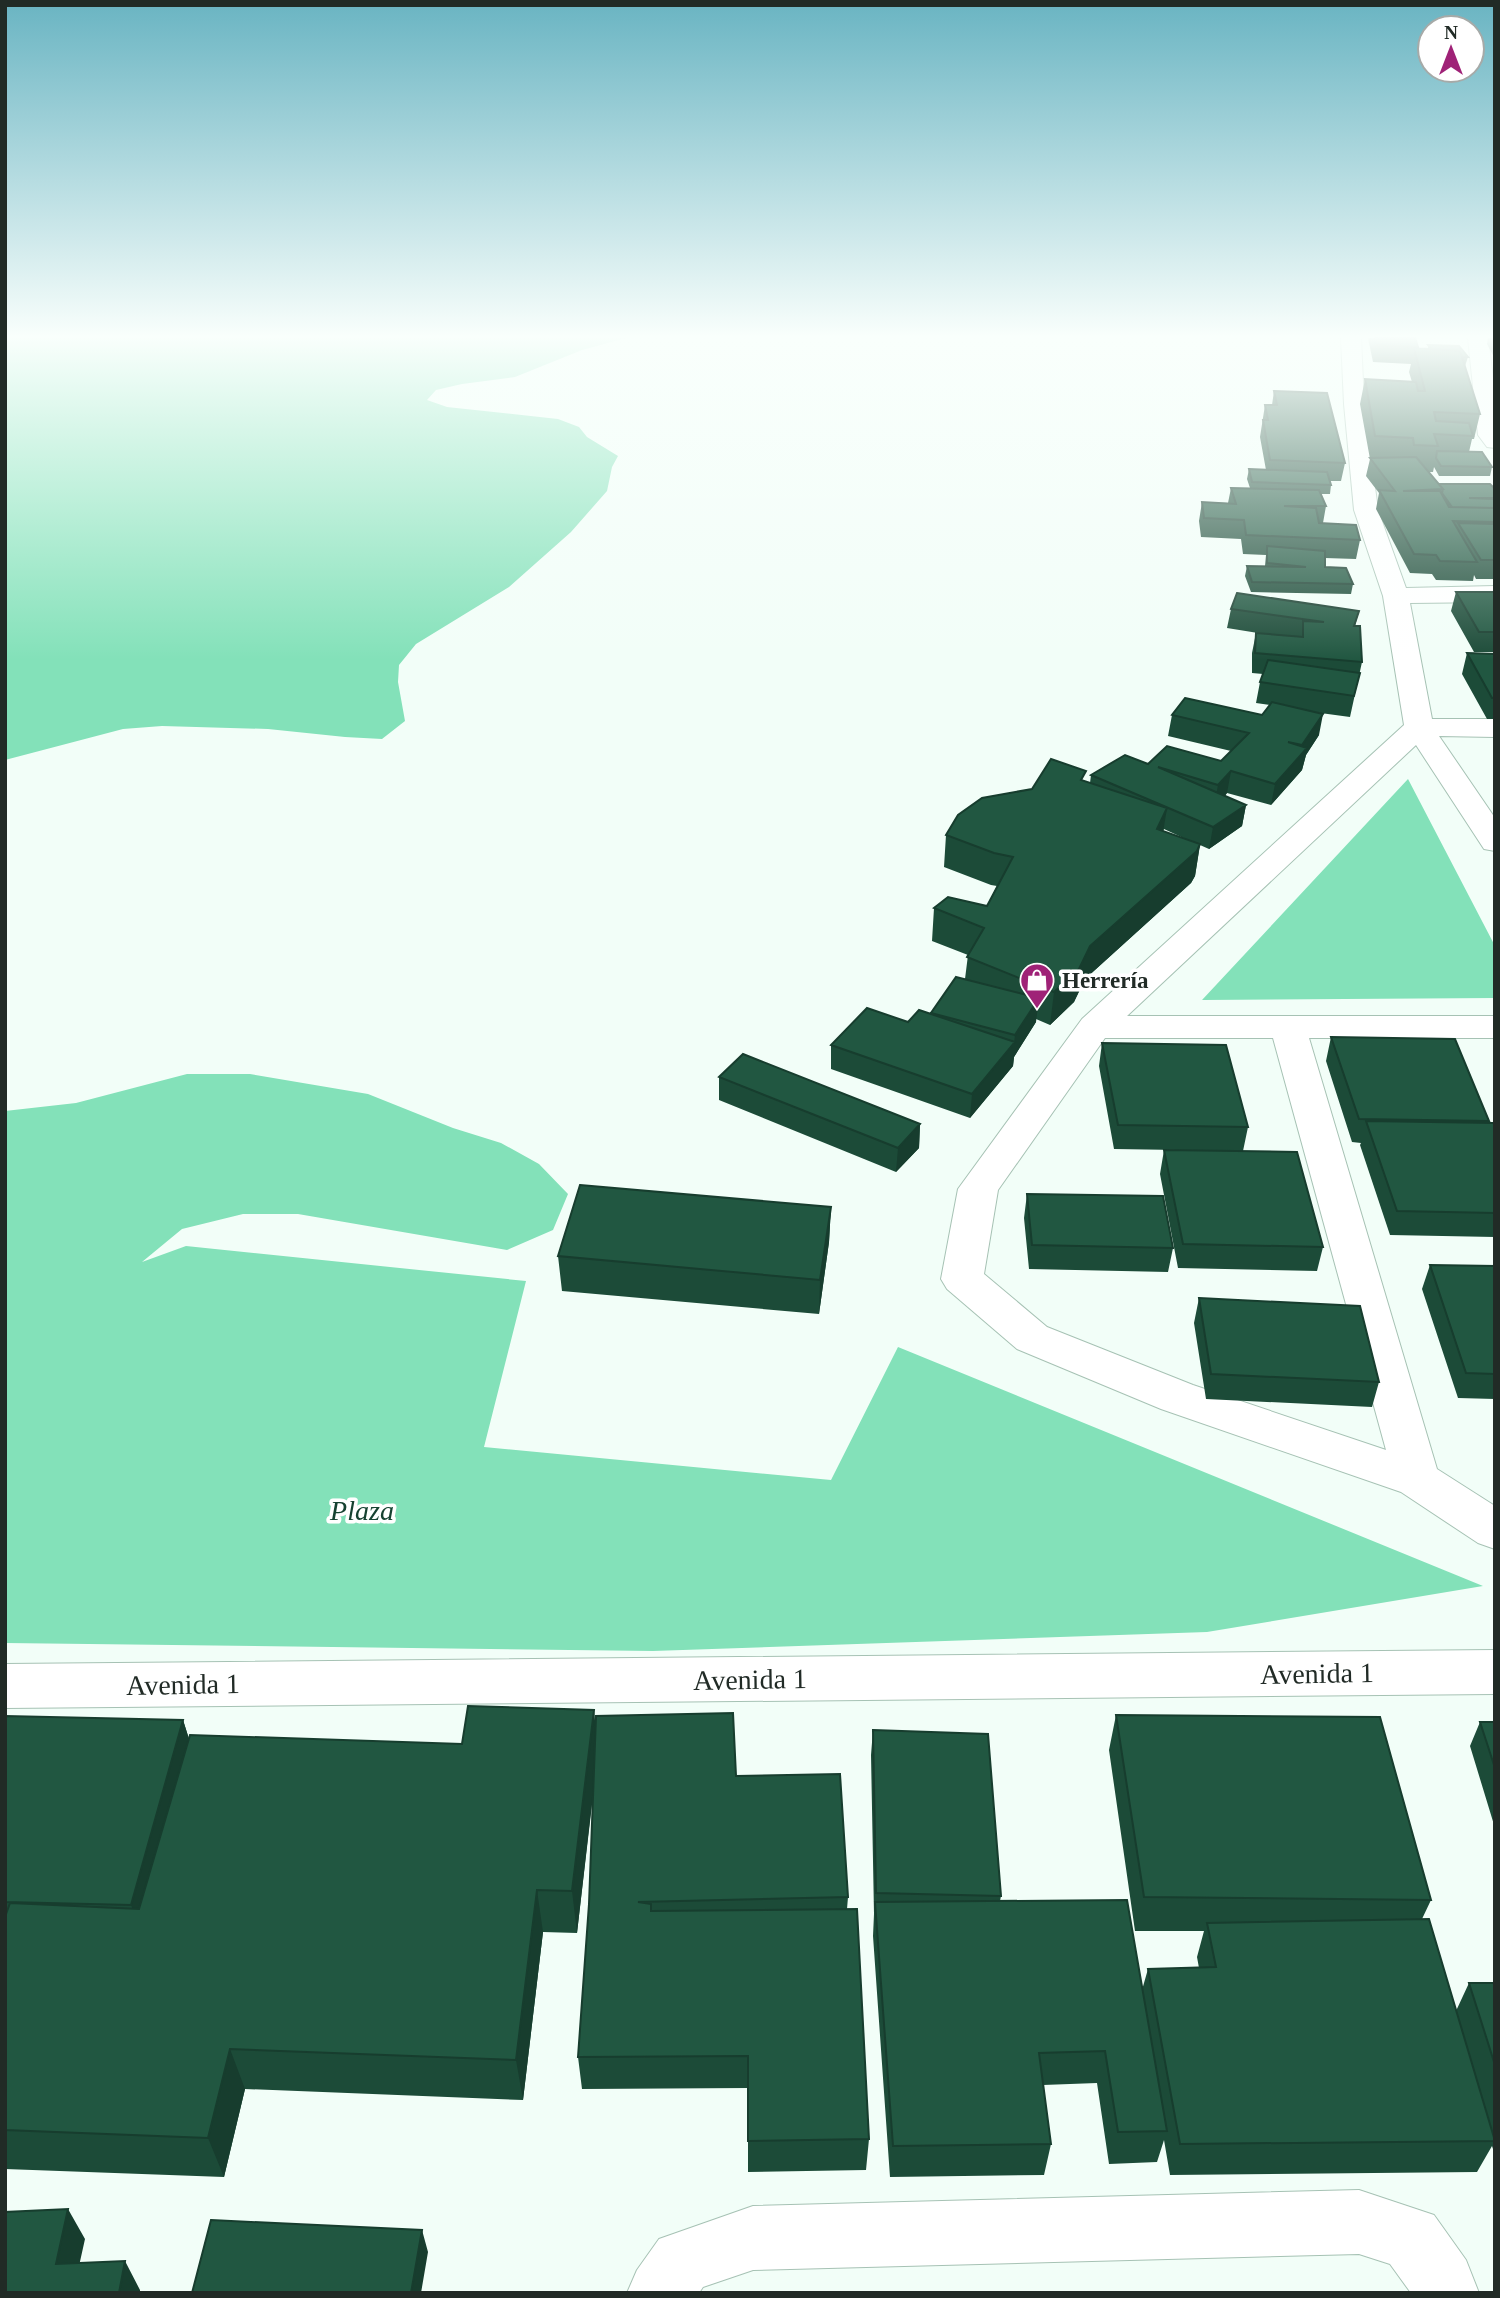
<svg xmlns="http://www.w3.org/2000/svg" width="1500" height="2298" font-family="'Times New Roman',serif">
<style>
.green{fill:#83e1b9}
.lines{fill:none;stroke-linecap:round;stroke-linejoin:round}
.minor-casing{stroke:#a6c2b4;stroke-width:2}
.minor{fill:#fff;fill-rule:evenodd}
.wall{fill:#1c4b38;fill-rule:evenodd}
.shaded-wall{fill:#173d2e}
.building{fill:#215741;stroke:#173d2e;stroke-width:2}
.labels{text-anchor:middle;stroke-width:7;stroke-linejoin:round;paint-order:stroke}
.poi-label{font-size:23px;font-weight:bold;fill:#212b26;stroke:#fff;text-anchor:start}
.near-park-label{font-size:28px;font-style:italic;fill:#164231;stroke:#fff}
.near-street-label{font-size:28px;fill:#212b26;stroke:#fff}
</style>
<rect width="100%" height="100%" fill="#f2fef8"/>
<path class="green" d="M5 338H626L582 350 515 377 462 384 436 390 427 400 447 407 558 419 579 427 587 437 618 456 612 467 607 491 571 532 509 587 416 644 399 665 398 682 405 721 382 739 345 737 268 729 162 726 123 729 5 760Z
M1408 779 1495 946V998L1202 1000Z
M187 1074H250L368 1094 453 1128 501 1143 539 1164 568 1194 553 1230 507 1250 298 1214H243L182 1229 142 1262 186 1246 526 1281 484 1447 831 1480 898 1347 1483 1586 1207 1632 653 1651 5 1643V1111L76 1103Z"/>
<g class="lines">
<g class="minor-casing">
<path id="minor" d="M1341 338H1361L1364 404 1378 510 1406 588 1495 586V602L1410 603 1432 719H1495V737L1439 736 1495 818V851L1484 849 1416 745 1127 1016H1495V1038H1309L1437 1469 1495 1506V1549L1478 1543 1401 1492 1161 1409 1017 1349 947 1289 941 1279 958 1189 1082 1019 1404 725 1383 596 1354 510 1344 404ZM1105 1038H1273L1386 1450 1193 1385 1047 1327 984 1274 998 1190Z
M1468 338H1488L1495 394V448L1487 447 1478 435Z
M1495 1650V1694L5 1708V1664Z
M1359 2190 1434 2215 1466 2260 1479 2293H1411L1390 2264 1359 2254 753 2270 703 2287 699 2293H627L637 2270 659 2239 753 2206Z"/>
</g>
<use href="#minor" class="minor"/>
</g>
<path class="wall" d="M1368 338H1415L1418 348 1428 349V345L1468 357 1465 366 1480 414 1474 439H1472L1469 452 1492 467 1490 476H1439L1434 467 1433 472H1429L1439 484 1495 489V579H1476L1474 575 1473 581 1436 580 1432 574 1410 573 1376 509 1379 493 1366 476 1370 459 1360 404 1365 379 1412 382 1409 372 1411 364 1373 362Z
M1488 338H1495V359L1487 344Z
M1274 391 1345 463 1341 481H1330L1331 485 1330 494H1321L1326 506 1323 523 1360 540 1356 559 1325 558V567L1353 584 1351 594 1251 592 1245 576 1247 566H1265L1266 555 1243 554 1241 539 1201 537 1199 521 1202 502 1228 503 1231 488H1250L1247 479 1249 469 1266 470 1260 437 1265 405H1272Z
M1456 592H1495V652H1474L1451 611Z
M1231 609 1359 611 1355 626 1362 662 1350 717 1313 712 1319 735 1306 755 1302 770 1271 805 1227 793 1225 796 1246 805 1242 826 1209 849 1200 845 1195 876 1191 883 1085 979 1074 1002 1050 1025 1036 1019V1022L1014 1057 1013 1066 970 1118 831 1069V1045L931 1014 965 979 968 955 932 941 934 908 987 906 997 886 991 885 944 867 946 835 1084 781 1090 783 1091 775 1148 764 1221 761 1231 751 1168 736 1172 715H1262L1270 705 1256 703 1260 682 1263 674 1252 673V653L1256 633H1258L1227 628ZM1164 829 1190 841 1163 831Z
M1467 653 1495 654V719H1487L1462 674Z
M1331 1037 1489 1121 1488 1123H1495V1237L1390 1235 1360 1145 1361 1143 1352 1142 1326 1061Z
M1102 1043 1248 1127 1243 1151 1114 1149 1099 1066Z
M719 1077 920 1124 919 1148 896 1172 719 1100Z
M1164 1150 1323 1247 1317 1271 1178 1268 1160 1174Z
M1027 1194 1173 1248 1168 1272 1029 1269 1024 1218Z
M831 1207 829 1242 819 1314 562 1291 558 1256Z
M1430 1265 1495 1266V1399L1458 1398 1422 1289Z
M1199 1298 1379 1382 1372 1407 1206 1399 1194 1323Z
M594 1710 595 1730 736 1776 848 1897 847 1909 869 2139 866 2170 748 2172V2088L582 2089 578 2057 589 1904 593 1793 577 1933 543 1932 523 2100 245 2089 224 2177 5 2169V1716L183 1720 189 1739 462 1744Z
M1116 1715 1431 1900 1422 1919 1456 2011 1469 1983H1495V2155L1492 2146 1477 2172 1170 2175 1164 2140 1157 2162 1109 2164 1097 2083 1043 2085 1051 2144 1044 2175 890 2177 873 1936 874 1914 871 1755 873 1730 1001 1896 1000 1901 1142 1990 1148 1969 1199 1968 1197 1957 1204 1931H1135L1109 1750Z
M1480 1722H1495V1828L1470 1746Z"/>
<path class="shaded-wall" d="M1323 714 1319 735 1306 755 1302 770 1271 805 1275 784 1300 755 1302 745Z
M1231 771 1227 793 1214 806 1218 785Z
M1246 805 1242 826 1209 849 1213 827Z
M1167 808 1162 839 1157 829Z
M1200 844 1195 876 1191 883 1085 979 1074 1002 1050 1025 1054 992 1090 946Z
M1039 998 1036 1022 1014 1057 1013 1066 970 1118 972 1094 1014 1043 1015 1035Z
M920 1124 919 1148 896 1172 898 1148Z
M831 1207 829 1242 819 1314 820 1280Z
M594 1710 598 1753 577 1933 572 1891Z
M183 1720 194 1755 144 1939 131 1905Z
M537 1890 543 1932 523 2100 516 2060Z
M230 2049 245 2089 224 2177 208 2138Z
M68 2209 85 2239 73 2293 56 2264Z
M422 2230 428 2252 421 2293H411Z
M125 2261 140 2290V2293H119Z"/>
<path class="building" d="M1375 338H1415L1418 347 1377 345Z
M1428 345 1459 346 1468 357H1462L1460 351 1431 349Z
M1414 348 1460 351 1480 414 1434 412 1436 421 1469 423 1473 436 1434 434 1438 446 1414 445 1413 438 1375 436 1365 379 1416 382 1418 391H1425Z
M1274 391 1327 393 1345 463 1270 460 1263 420H1268L1265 405H1277Z
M1437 451 1482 452 1492 467 1441 466 1436 458Z
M1416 457 1443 489 1403 491H1440L1449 507 1495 508V522L1453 521 1477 562 1440 561 1436 555 1414 554 1379 490 1395 491 1370 458Z
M1249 469 1327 472 1331 485 1252 482Z
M1439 484H1490L1495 489V498H1469L1495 499V508L1452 507 1442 493 1443 489Z
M1231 488 1319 490 1326 506H1284L1316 508 1319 523 1356 525 1360 540 1246 535 1244 520 1204 518 1202 502 1236 504Z
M1458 523 1495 524V560H1481Z
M1267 546 1325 551V567L1346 568 1353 584 1252 582 1247 566 1306 567 1267 563Z
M1456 592H1495V632H1479Z
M1237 593 1359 611 1354 626H1360L1362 662 1255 653 1256 633 1303 637V621L1324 622 1231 609Z
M1467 653 1495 654V698H1492Z
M1268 660 1360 673 1354 696 1260 682Z
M1185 698 1262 715 1272 702 1323 714 1302 745 1288 742 1307 748 1275 784 1231 771 1218 785 1158 767 1246 805 1213 827 1091 775 1125 755 1148 764 1167 746 1221 761 1249 733 1172 715Z
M1051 759 1086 771 1081 780 1167 808 1157 829 1200 844 1197 851 1090 946 1079 969 1054 992 967 957 984 928 934 908 948 897 987 906 1013 857 994 853 946 835 958 815 982 798 1032 789Z
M956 977 1039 998 1015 1035 931 1013Z
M867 1008 908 1022 919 1010 1015 1042 972 1094 831 1045Z
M1331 1037 1455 1039 1489 1121 1359 1119Z
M1102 1043 1226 1045 1248 1127 1118 1125Z
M743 1054 920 1124 898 1148 719 1077Z
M1366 1121 1495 1123V1213L1397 1211Z
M1164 1150 1297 1152 1323 1247 1183 1244Z
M580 1185 831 1207 820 1280 558 1256Z
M1027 1194 1163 1196 1173 1248 1032 1245Z
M1430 1265 1495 1266V1374L1466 1373Z
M1199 1298 1360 1306 1379 1382 1211 1374Z
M468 1706 594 1710 572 1891 537 1890 516 2060 230 2049 208 2138 5 2130V1917L10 1903 139 1909 190 1735 462 1744Z
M733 1713 736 1776 840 1774 848 1897 638 1902 651 1904V1911L857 1909 869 2139 748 2141V2056L578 2057 589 1904 596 1716Z
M1116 1715 1380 1717 1431 1900 1144 1897Z
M5 1716 183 1720 131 1905 5 1902Z
M1480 1722H1495V1768Z
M873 1730 988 1734 1001 1896 876 1893Z
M1127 1900 1167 2131 1118 2132 1105 2051 1039 2053 1051 2144 893 2146 875 1902Z
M1429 1919 1495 2141 1180 2144 1148 1969 1216 1967 1207 1923Z
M1469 1983H1495V2065Z
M68 2209 56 2264 125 2261 119 2293H5V2212Z
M211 2220 422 2230 411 2293H192Z"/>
<linearGradient id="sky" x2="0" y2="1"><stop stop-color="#69b4c2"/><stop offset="0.51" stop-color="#f9fffc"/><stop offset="1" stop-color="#f9fffc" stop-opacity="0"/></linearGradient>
<rect width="1500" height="660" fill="url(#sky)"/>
<defs>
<g id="shop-pin" transform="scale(1.75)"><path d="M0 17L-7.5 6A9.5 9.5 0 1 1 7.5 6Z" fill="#9f2277" stroke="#fff"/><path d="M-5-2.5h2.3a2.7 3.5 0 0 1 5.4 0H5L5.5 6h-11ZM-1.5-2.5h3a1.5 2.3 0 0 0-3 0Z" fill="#fff"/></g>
</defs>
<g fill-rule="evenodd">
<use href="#shop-pin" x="1037" y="980"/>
</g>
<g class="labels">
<g class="poi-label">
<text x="1062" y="988">Herrería</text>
</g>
<g class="near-park-label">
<text x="362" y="1520">Plaza</text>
</g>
<g class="near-street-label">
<text transform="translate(1317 1673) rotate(-1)" y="10">Avenida 1</text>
<text transform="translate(750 1679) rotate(-1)" y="10">Avenida 1</text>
<text transform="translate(183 1684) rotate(-1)" y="10">Avenida 1</text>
</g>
</g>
<rect width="1500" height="2298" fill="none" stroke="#212b26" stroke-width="14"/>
<g transform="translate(1451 49)"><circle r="33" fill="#ffffff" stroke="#a6aaa8" stroke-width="2"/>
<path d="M0-5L12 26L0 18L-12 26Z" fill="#9f2277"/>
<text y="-10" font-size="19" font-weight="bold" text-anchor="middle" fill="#212b26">N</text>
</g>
</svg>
